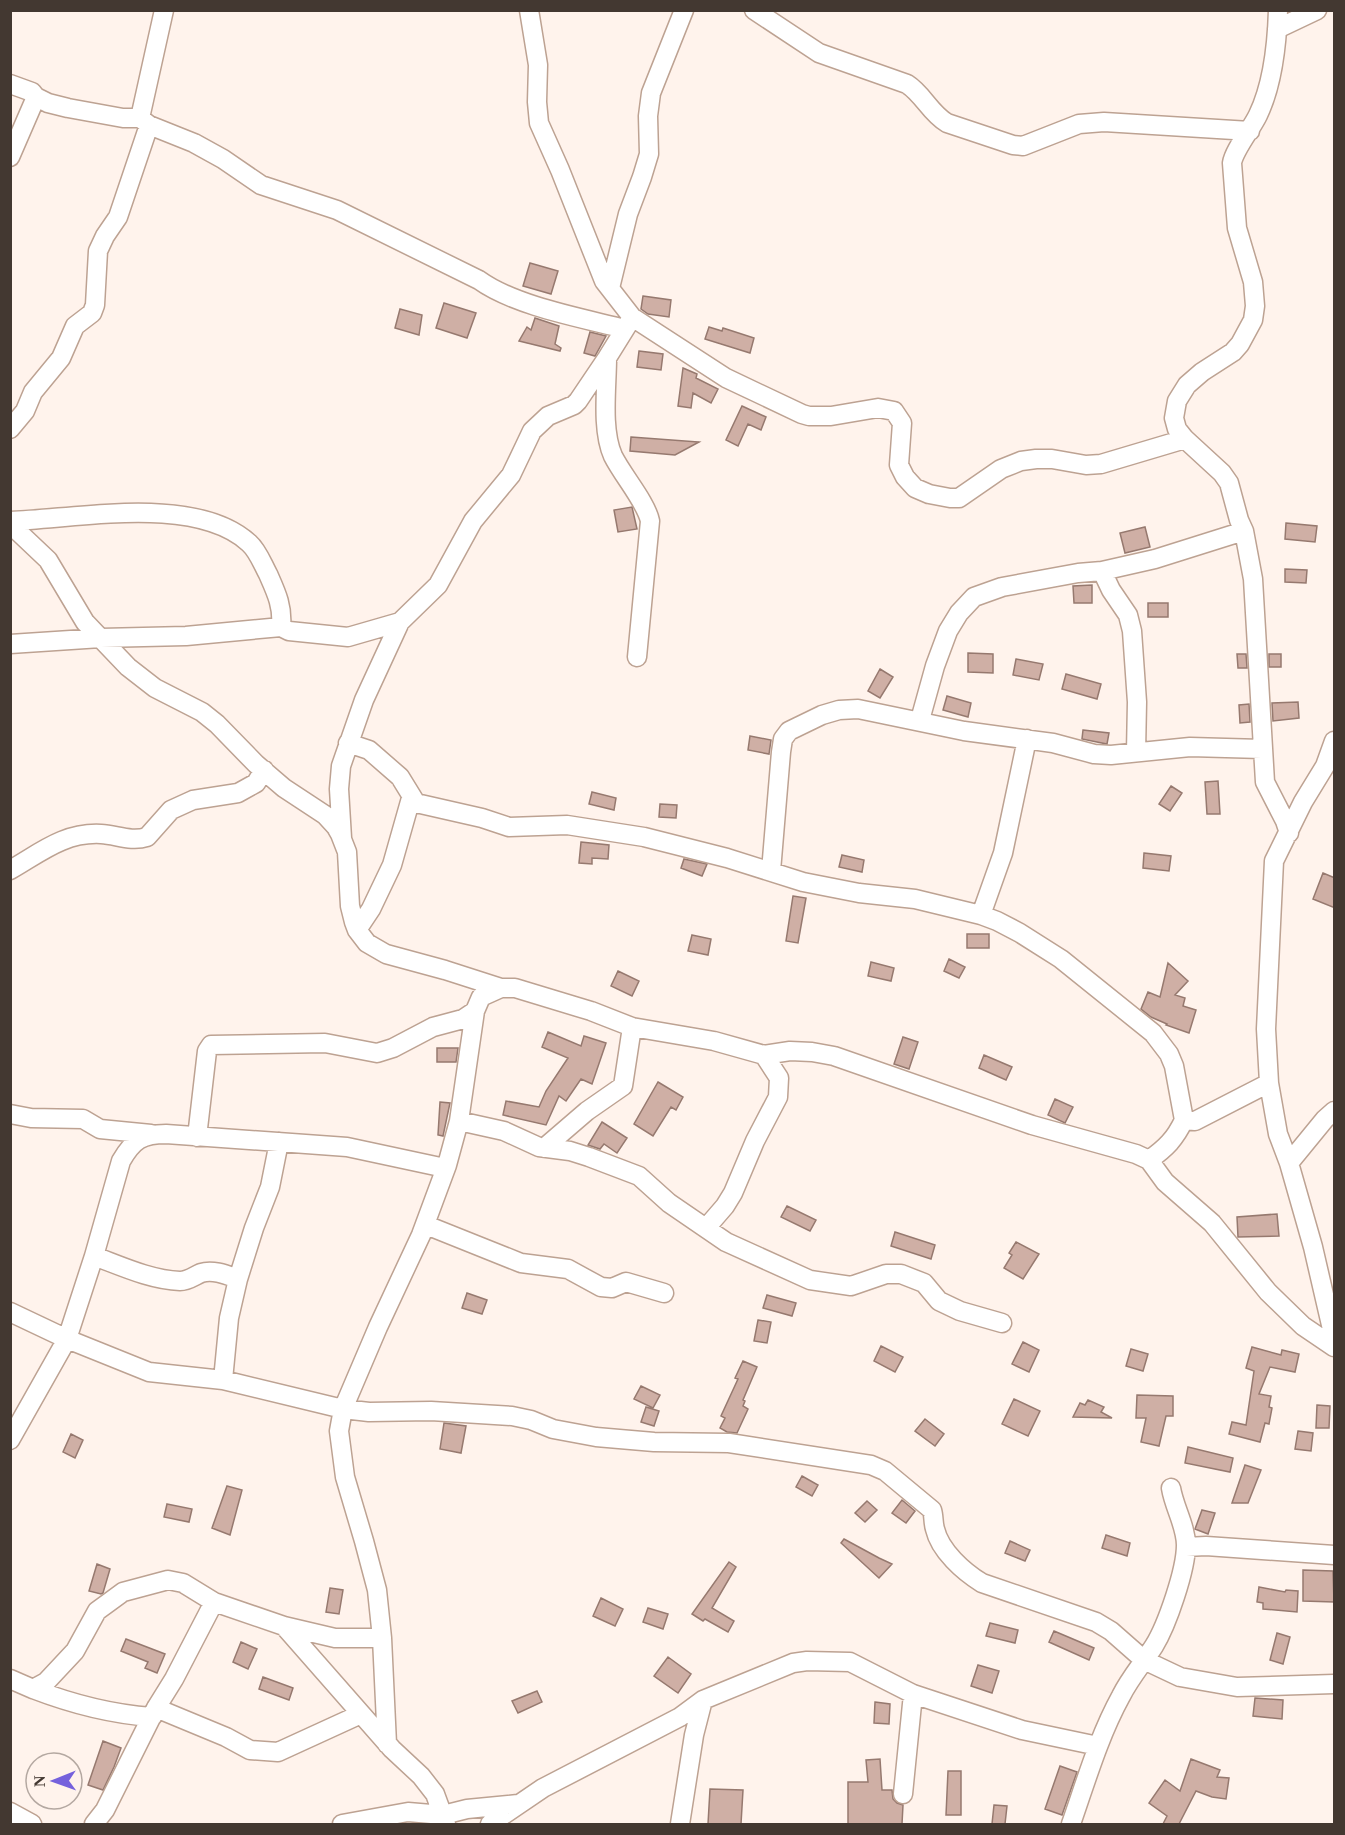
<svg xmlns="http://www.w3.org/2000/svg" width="1345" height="1835" font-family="'Times New Roman',serif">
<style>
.building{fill:#cfafa5;stroke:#96796f;stroke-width:1.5}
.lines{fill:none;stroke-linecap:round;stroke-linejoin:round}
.minor-casing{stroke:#bda292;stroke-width:21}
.minor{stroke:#fff;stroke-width:18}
</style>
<rect width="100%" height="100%" fill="#fff3ec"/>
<path class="building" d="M530 263 558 271 551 294 523 286Z
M643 296 671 300 669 317 648 314 641 309Z
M444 303 476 313 467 338 436 328Z
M400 309 422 315 419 335 395 328Z
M535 318 559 326 555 344 561 348 560 351 519 341 527 327 531 330Z
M709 327 722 331 723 328 754 338 750 353 705 339Z
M590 332 606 336 595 356 584 353Z
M639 351 663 354 661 370 637 367Z
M683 368 697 374 696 378 718 389 711 403 693 393 691 408 678 406Z
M742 406 766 417 761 430 748 424 738 446 726 440Z
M631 437 699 442 675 455 630 451Z
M632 507 637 529 618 532 614 510Z
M1286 523 1317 526 1315 542 1285 539Z
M1145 527 1150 547 1125 553 1120 533Z
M1285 569 1307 570 1306 583 1285 582Z
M1092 585V603H1074L1073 586Z
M1148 603H1168V617H1148Z
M968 653 993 654V673L968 672Z
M1237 654H1246L1247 668H1238Z
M1269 654H1281V667H1269Z
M1016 659 1043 664 1039 680 1013 675Z
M880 669 893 677 880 698 868 691Z
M1066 674 1101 684 1097 699 1062 689Z
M947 696 971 703 968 717 943 710Z
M1298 702 1299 718 1273 721 1272 703Z
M1249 704 1250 722 1240 723 1239 705Z
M1083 730 1109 733 1107 744 1082 739Z
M750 736 771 740 769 754 748 750Z
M1218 781 1220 814H1207L1205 782Z
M1171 786 1182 793 1170 811 1159 804Z
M592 792 616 798 614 810 589 804Z
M660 804 677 805 676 818 659 817Z
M581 842 609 845 608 859 592 858V864L579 863Z
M1144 853 1171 856 1169 871 1143 868Z
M842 855 864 860 862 872 839 867Z
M684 859 707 864 702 876 681 868Z
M1323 873 1335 878V908L1313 899Z
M793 896 806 898 798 943 786 941Z
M967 934H989V948H967Z
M692 935 711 939 708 955 688 951Z
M949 959 965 967 959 978 944 971Z
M871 962 894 968 891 981 868 976Z
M1168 963 1188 981 1175 995 1185 998 1183 1006 1196 1010 1189 1033 1166 1025 1167 1024 1151 1017 1141 1009 1148 992 1160 997Z
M618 971 639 981 632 996 611 986Z
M548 1032 581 1046 584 1036 606 1043 592 1084 581 1079 566 1101 559 1096 546 1125 503 1115 506 1101 539 1107 546 1091 568 1058 542 1047Z
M903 1037 918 1042 909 1069 894 1064Z
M437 1048H458L456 1062H437Z
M984 1055 1012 1067 1006 1080 979 1068Z
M658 1082 683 1097 676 1110 671 1107 653 1136 634 1124Z
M1055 1099 1073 1107 1065 1123 1048 1115Z
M440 1102 450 1103 443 1136 438 1135Z
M602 1122 627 1138 617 1153 604 1144 600 1149 588 1145Z
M787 1206 816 1220 810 1231 781 1217Z
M1277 1214 1279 1236 1238 1237 1237 1217Z
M895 1232 935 1245 931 1259 891 1246Z
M1016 1242 1039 1254 1023 1279 1004 1268 1012 1255 1009 1253Z
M467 1293 487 1300 482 1314 462 1308Z
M767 1295 796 1303 792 1316 763 1308Z
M758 1320 771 1322 767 1343 754 1341Z
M1023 1342 1039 1350 1029 1372 1012 1364Z
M881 1346 903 1357 895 1372 874 1361Z
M1252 1347 1281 1355 1282 1350 1299 1354 1295 1372 1270 1367 1259 1394 1271 1396 1269 1407 1272 1408 1269 1424 1265 1423 1260 1442 1229 1434 1232 1422 1246 1425 1254 1371 1246 1368Z
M1131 1349 1148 1354 1143 1371 1126 1366Z
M743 1361 757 1367 743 1400 745 1401 743 1406 748 1409 737 1433 727 1432 720 1428 725 1418 721 1416 738 1379 735 1378Z
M641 1386 660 1395 653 1408 634 1399Z
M1137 1395 1173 1396V1416H1166L1159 1446 1141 1442 1146 1418H1136Z
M1014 1399 1040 1411 1028 1436 1002 1424Z
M1088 1400 1104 1407 1101 1412 1112 1418 1073 1417 1080 1403 1085 1405Z
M1317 1405 1330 1406 1329 1428H1316Z
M646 1407 659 1411 654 1426 641 1422Z
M925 1419 944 1434 935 1446 915 1431Z
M444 1423 466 1426 461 1453 440 1449Z
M1298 1431 1313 1433 1311 1451 1295 1449Z
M71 1434 83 1440 75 1458 63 1452Z
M1188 1447 1233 1458 1230 1472 1185 1463Z
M1245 1465 1261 1470 1248 1503H1232Z
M802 1476 818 1485 812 1496 796 1487Z
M227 1486 242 1490 230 1535 212 1528Z
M902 1500 915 1511 906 1523 892 1513Z
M867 1501 877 1510 865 1522 855 1513Z
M167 1504 192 1509 189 1522 164 1517Z
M1202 1510 1215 1513 1208 1534 1195 1529Z
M1106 1535 1130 1543 1127 1556 1102 1548Z
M844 1539 879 1558 892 1564 879 1578 841 1543Z
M1010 1541 1030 1550 1025 1561 1005 1553Z
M729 1562 736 1567 712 1608 734 1621 728 1632 705 1619 703 1621 692 1614Z
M97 1564 110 1569 103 1593 101 1594 89 1591Z
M1303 1570 1333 1571 1334 1602 1303 1601Z
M1259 1587 1285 1592 1286 1590 1298 1591 1297 1612 1263 1609V1603L1257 1602Z
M330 1588 343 1590 339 1614 326 1612Z
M601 1598 623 1609 615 1626 593 1616Z
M648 1608 668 1614 663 1629 643 1622Z
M990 1623 1018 1630 1015 1643 986 1636Z
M1054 1631 1094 1648 1089 1660 1049 1642Z
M1277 1633 1290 1637 1283 1664 1270 1660Z
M126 1639 165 1654 157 1673 145 1668 148 1662 121 1651Z
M241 1642 257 1649 248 1669 233 1662Z
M668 1657 691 1674 678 1693 654 1676Z
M978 1665 999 1671 992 1693 971 1686Z
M263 1677 293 1688 289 1700 259 1689Z
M537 1691 542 1702 518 1713 512 1701Z
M1255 1698 1283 1700 1282 1719 1253 1716Z
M875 1702 890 1704 889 1724 874 1723Z
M103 1741 121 1748 114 1767 103 1790 88 1785Z
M880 1759 882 1790H892L893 1799 897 1803 903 1805 902 1824H848V1782H868L866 1760Z
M1191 1759 1220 1770 1217 1777 1229 1778 1226 1799 1212 1797 1196 1791 1179 1824H1163L1167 1816 1149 1803 1165 1780 1180 1791Z
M1060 1766 1077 1772 1062 1815 1045 1809Z
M948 1771H961V1815H946Z
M710 1789 743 1790 741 1824H708Z
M994 1805 1007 1806 1005 1824H992Z"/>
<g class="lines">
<g class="minor-casing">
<path id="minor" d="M529 10 538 65 537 102 539 123 560 170 604 281 632 317 726 378 802 414 809 416H831L878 408 894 411 902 423 899 465 905 477 915 488 929 494 950 498H959L1001 469 1021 461 1036 459H1052L1086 465 1101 464 1185 439
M754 10 819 53 907 84C923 94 930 113 947 123L1013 145 1023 146 1079 124 1104 122 1250 131
M1278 10C1277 44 1273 84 1258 115 1252 128 1234 150 1232 163L1237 228 1253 282 1255 306 1253 320 1240 344 1233 352 1202 372 1187 385 1177 401 1174 418 1177 429 1185 439 1222 473 1229 483 1239 520 1244 531 1253 579 1265 782 1285 821 1289 833
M1277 29 1317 10
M10 84 32 92 36 97 48 103 68 108 123 118H140L149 125 194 143 223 159 261 185 337 210 479 280C515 306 582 318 625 329
M140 118 164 10
M10 157 36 97
M610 288 628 214 642 177 649 154 648 116 651 93 684 10
M607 358C607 387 601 429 613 456 623 476 646 502 650 521L637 657
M10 429 25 411 33 392 61 358 75 326 92 313 95 305 98 251 105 236 118 217 149 125
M10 521C77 519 195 494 249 543 258 551 262 563 268 574 276 592 283 606 281 627
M10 524 48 560 85 622 128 667 155 688 202 712 217 724 256 764 284 788 325 815 336 827 340 834 347 852 350 906 354 922 357 930 367 943 386 954 445 970 501 988
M1102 571 1111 590 1128 615 1132 631 1137 702 1136 752
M10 644 101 638 186 636 281 627 289 631 348 637 400 622
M920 720 935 666 948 631 959 613 974 597 1002 587 1078 573 1102 571 1155 559 1244 531
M1334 741 1325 766 1303 802 1274 861 1266 1029 1269 1083 1278 1134 1289 1163 1313 1247 1334 1338
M348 743 369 750 400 777 416 803 482 818 509 827 567 825 644 837 727 858 803 882 859 893 915 899 981 915 997 921 1020 933 1061 959 1153 1033 1169 1054 1174 1066 1184 1120
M342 838 339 789 341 766 364 700 400 622 438 585 473 521 511 475 532 431 548 416 574 405 578 401 607 358 630 321
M10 870C40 853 64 832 101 834 117 835 131 842 147 837L171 810 193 800 238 793 256 783 264 770
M771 871 781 752 783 739 789 731 822 715 839 710 858 709 964 731 1053 743 1094 754 1111 755 1190 747 1262 749
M981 915 1003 853 1027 739
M357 930 371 909 392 865 411 798
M10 1114 31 1118 83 1119 100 1129 151 1134
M459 1121 504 1131 539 1147 570 1151 589 1157 639 1176 669 1203 726 1242 810 1280 851 1286 886 1274H901L924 1283 939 1301 960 1311 1002 1323
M197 1137 207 1051 211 1045 325 1043 377 1053 393 1048 433 1027 463 1019 475 1011
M544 1148 587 1111 623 1086 632 1027
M1149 1160C1166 1148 1175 1139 1184 1120L1195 1121 1269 1083
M1289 1163 1325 1119 1334 1111
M426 1225 521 1263 568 1269 601 1287 612 1288 626 1282 664 1293
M706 1228 725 1206 733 1193 755 1141 778 1097 779 1078 764 1055
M94 1256C121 1266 151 1280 180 1281 188 1281 194 1276 201 1273 213 1269 227 1275 238 1279
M10 1312 67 1339 149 1372 223 1380 343 1409 369 1412 431 1411 512 1416 531 1420 553 1429 596 1437 654 1442 729 1443 871 1465 885 1471 932 1510C934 1516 933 1523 935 1529 940 1551 964 1572 982 1583L1096 1622 1111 1631 1144 1660 1180 1677 1237 1687 1334 1684
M223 1380 229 1318 238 1279 254 1228 270 1187 279 1142
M10 1440 67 1339 94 1256 121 1161C133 1140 142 1134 166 1134L347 1147 445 1168 447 1165
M1186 1547 1206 1546 1334 1555
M284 1626 392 1749 421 1776 435 1794 446 1824
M10 1679 33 1689 46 1682 75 1651 97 1611 108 1603 123 1592 168 1580 183 1583 214 1602 284 1626 335 1638H382
M33 1689C72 1704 110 1714 152 1717
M156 1708 226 1737 250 1750 278 1752 361 1714
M387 1744 382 1638 377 1590 364 1541 345 1477 339 1431 343 1409 378 1327 421 1235 447 1165 459 1121 475 1011 481 997 501 988H515L591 1011 632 1027 714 1041 764 1055 790 1051 812 1052 834 1056 1032 1125 1136 1154 1149 1160 1165 1182 1212 1223 1268 1292 1303 1326 1334 1347
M903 1794 913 1694
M10 1812 32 1824
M94 1824 105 1810 156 1708 174 1679 214 1602
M342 1824 408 1812 443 1815 467 1809 518 1804
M490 1824 543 1788 680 1717 703 1700 793 1663 807 1661 850 1662 913 1694 1022 1730 1098 1746
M680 1824 694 1735 703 1700
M1071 1824C1086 1781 1099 1736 1121 1696 1130 1678 1143 1663 1154 1646 1167 1625 1186 1570 1186 1545 1186 1526 1174 1507 1171 1488"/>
</g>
<use href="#minor" class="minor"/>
</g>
<rect width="1345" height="1835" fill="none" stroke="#433831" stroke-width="24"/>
<g transform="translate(54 1781) rotate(269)"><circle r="28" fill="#fff3ec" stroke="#b4a8a1" stroke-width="1.5"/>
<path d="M0-4.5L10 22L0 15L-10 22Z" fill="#7561dc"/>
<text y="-9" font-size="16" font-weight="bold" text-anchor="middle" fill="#433831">N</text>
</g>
</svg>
